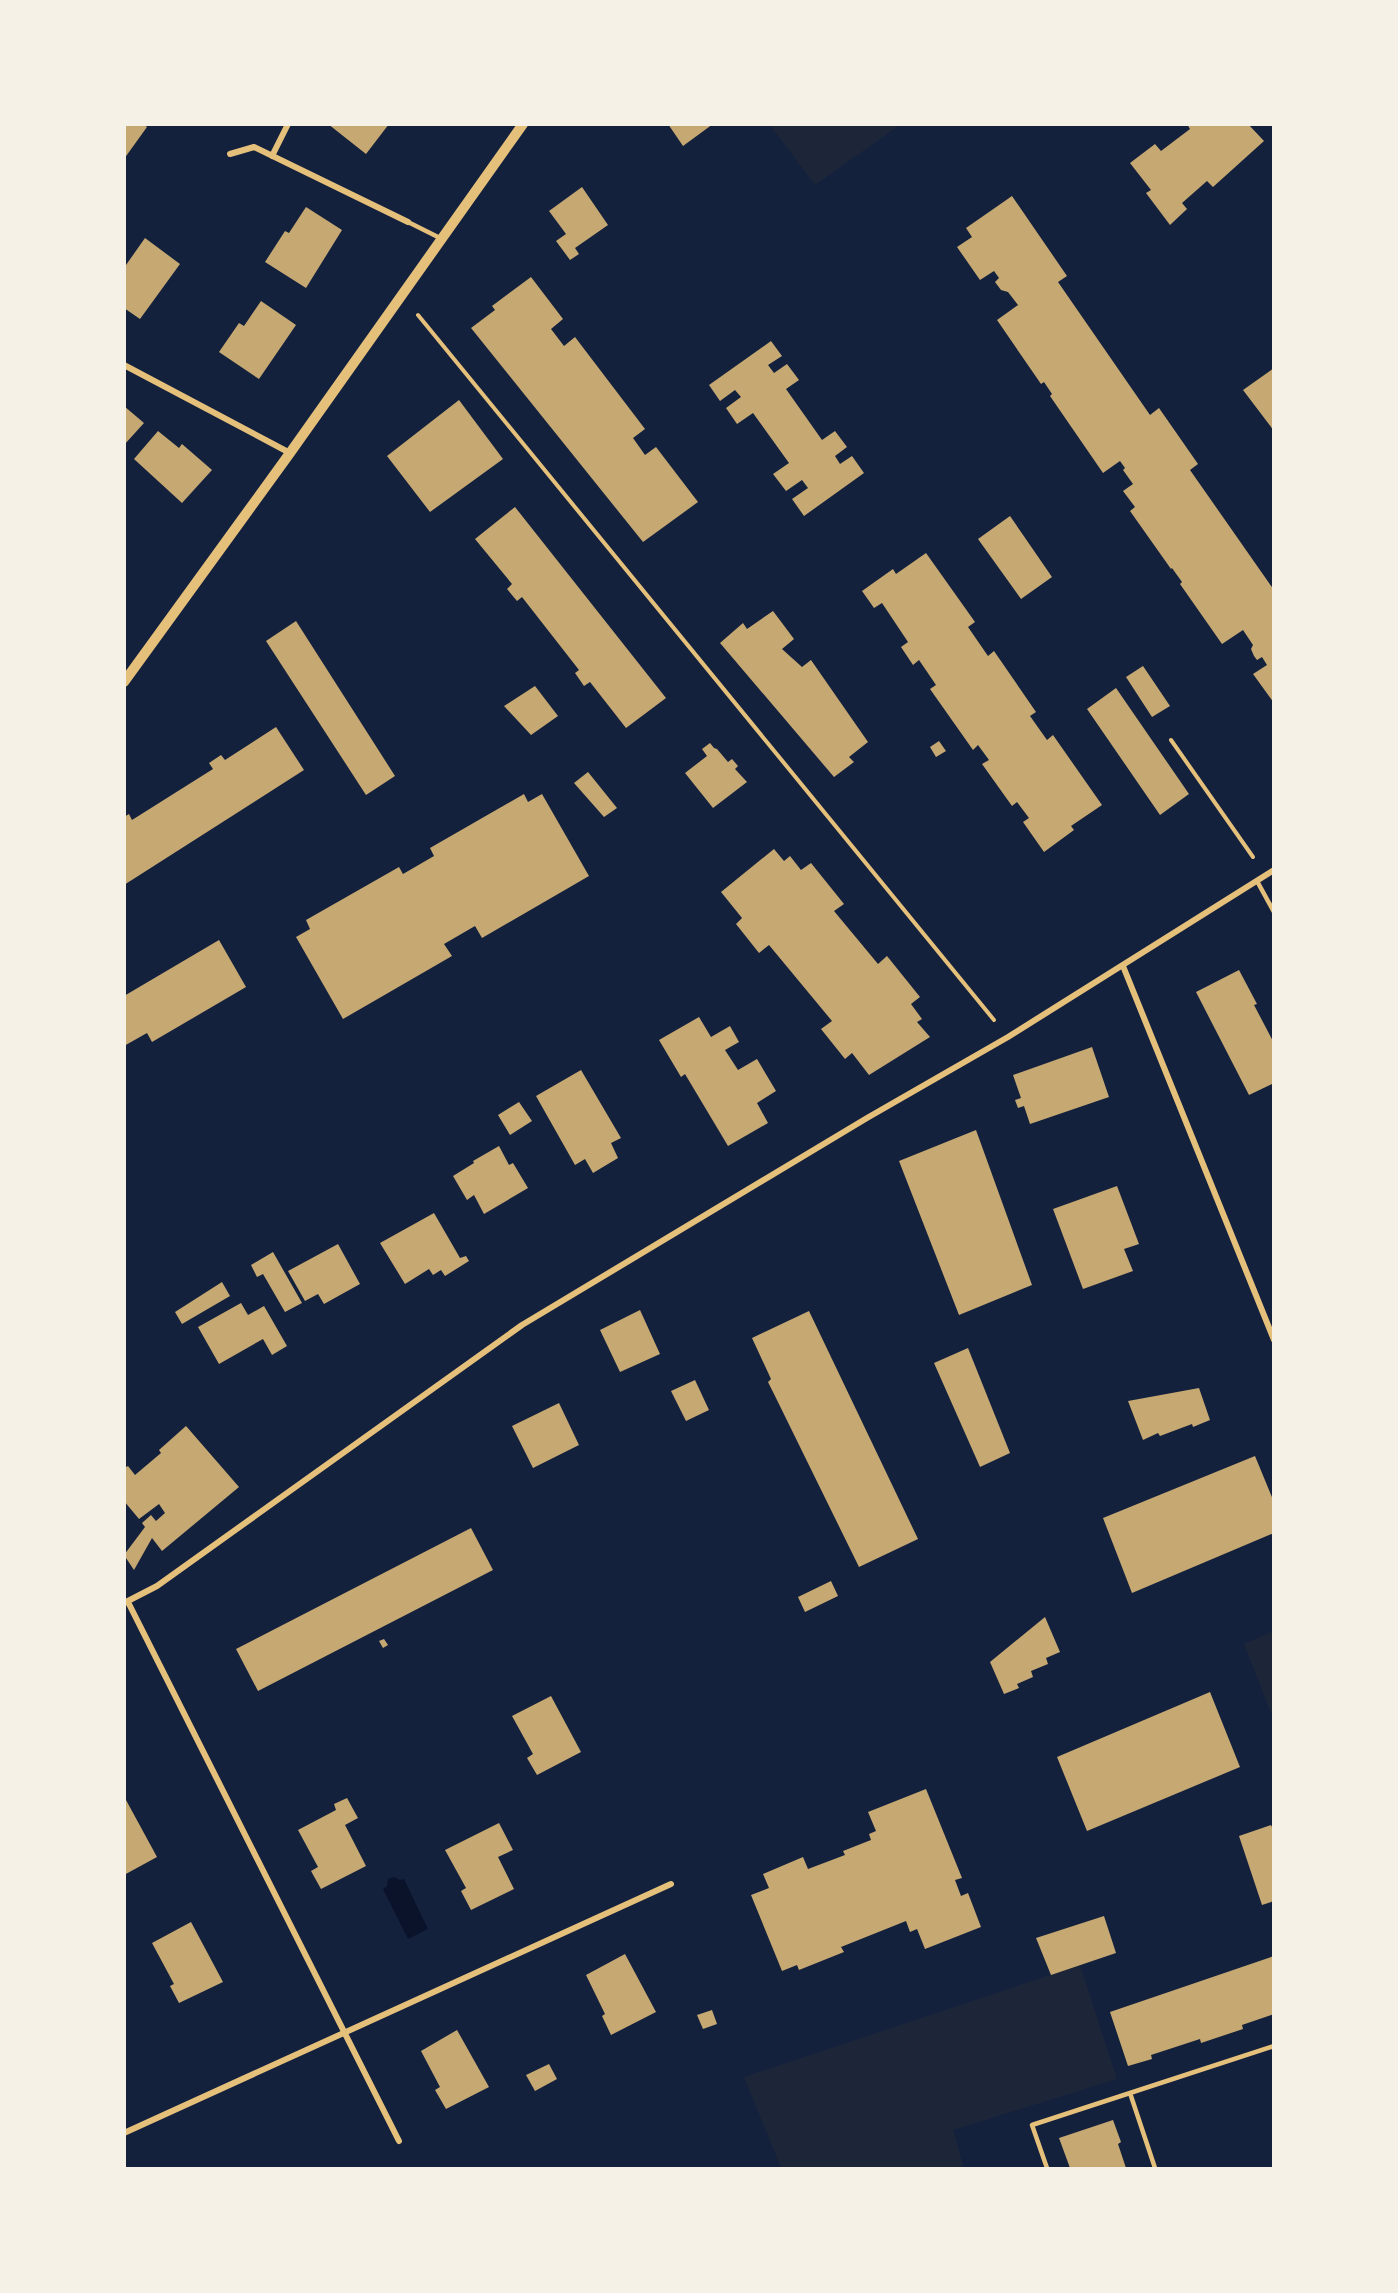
<svg xmlns="http://www.w3.org/2000/svg" width="1398" height="2293" font-family="'Playfair Display',serif">
<style>
.green{fill:#1d2539}
.water{fill:#0b132b}
.building{fill:#c6a872}
.lines{fill:none;stroke-linecap:round;stroke-linejoin:round}
.path{stroke:#e5c07b;stroke-width:4}
.service{stroke:#e5c07b;stroke-width:4.5}
.minor{stroke:#e5c07b;stroke-width:6}
.tertiary{stroke:#e5c07b;stroke-width:10}
</style>
<rect width="100%" height="100%" fill="#14213d"/>
<path class="green" d="M770 125H900L815 185Z
M1273 1631V1718L1244 1644Z
M1080 1965 1117 2079 953 2130 964 2168H781L744 2077Z"/>
<path class="water" d="M394 1877 400 1880 404 1879 428 1929 408 1939 383 1889 387 1886 388 1879Z"/>
<path class="building" d="M124 124H143L147 127 124 159Z
M328 124H389L366 154Z
M668 124H713L683 146Z
M1187 124H1248L1264 141 1213 187 1207 181 1182 203 1187 209 1170 225 1146 193 1151 190 1130 163 1155 144 1161 151 1190 129Z
M582 187 608 225 575 248 579 254 570 260 556 241 566 234 549 211Z
M1012 196 1067 276 1058 282 1150 415 1159 408 1198 464 1190 470 1274 590V703L1253 674 1267 665 1262 657 1257 660 1254 656 1251 649 1253 645 1243 630 1222 644 1180 584 1182 582 1172 568 1171 569 1130 511 1135 507 1123 491 1133 484 1123 470 1125 468 1120 461 1103 473 1050 396 1052 394 1044 382 1041 384 997 320 1018 305 1008 292 1001 290 995 282 999 278 994 271 980 280 957 247 972 237 966 228Z
M306 207 342 230 306 288 265 262 285 231 289 233Z
M145 238 180 264 140 319 124 308V264L126 265Z
M531 277 563 319 551 329 564 346 575 337 645 429 633 438 645 455 656 447 698 502 643 542 471 328 495 310 492 306Z
M261 301 296 325 259 379 219 352 239 323 244 326Z
M771 341 782 356 768 365 774 373 787 364 799 380 786 389 822 440 835 431 847 447 835 456 840 464 852 456 864 473 804 516 792 499 808 488 802 480 786 491 773 474 789 463 753 413 737 424 726 408 741 397 735 390 720 401 709 385Z
M1274 368V431L1243 390Z
M459 400 503 459 430 512 387 456Z
M124 406 144 423 124 445Z
M158 431 179 448 182 444 212 470 182 503 134 459Z
M515 507 666 698 626 728 590 682 584 686 575 673 579 670 522 597 517 601 507 589 512 584 475 539Z
M1010 516 1052 577 1021 599 978 539Z
M926 553 975 622 968 627 988 656 994 651 1036 712 1030 716 1047 740 1053 735 1102 805 1071 826 1074 830 1044 852 1023 822 1029 818 1017 802 1012 806 982 764 989 760 978 745 973 750 930 689 936 685 919 660 913 665 901 647 908 642 882 603 874 608 862 591 893 569 896 574Z
M773 611 794 639 782 649 802 667 811 660 868 742 849 757 854 762 834 777 720 643 743 623 747 629Z
M296 621 395 776 366 795 266 641Z
M1143 666 1170 706 1152 717 1126 677Z
M535 686 558 716 531 735 504 706Z
M1116 688 1189 794 1160 815 1087 709Z
M276 727 304 770 124 885V817L129 814 132 820 213 769 209 763 221 755 225 760Z
M939 741 946 751 936 757 930 747Z
M710 743 714 748 717 749 728 762 732 759 738 766 735 769 747 782 713 808 685 773 707 756 702 749Z
M588 772 617 808 604 817 574 783Z
M524 794 528 802 542 794 589 876 482 938 475 926 444 944 452 956 343 1019 296 937 310 929 306 920 399 867 403 874 434 856 430 848Z
M774 849 784 861 790 856 801 870 811 863 844 904 834 911 878 964 887 956 920 997 911 1004 922 1019 917 1022 930 1037 869 1075 852 1053 845 1059 821 1029 832 1021 769 945 759 953 736 924 742 918 721 892Z
M219 940 246 987 152 1042 147 1033 124 1046V996Z
M1239 970 1257 1004 1254 1005 1274 1043V1083L1249 1095 1196 992Z
M699 1017 711 1037 730 1026 739 1042 725 1050 738 1070 757 1059 776 1091 757 1103 768 1123 728 1146 685 1074 681 1077 659 1040Z
M1092 1047 1109 1097 1030 1124 1024 1106 1018 1108 1015 1100 1021 1098 1013 1075Z
M581 1070 621 1138 611 1143 618 1158 593 1173 585 1159 575 1165 536 1096Z
M519 1102 532 1121 510 1135 498 1115Z
M976 1130 1032 1285 959 1315 899 1161Z
M499 1146 509 1165 513 1163 528 1188 484 1214 474 1195 467 1200 453 1176 474 1163 473 1161Z
M1117 1186 1139 1244 1124 1249 1133 1271 1083 1289 1053 1209Z
M434 1213 460 1258 466 1256 469 1261 445 1276 441 1270 433 1275 429 1269 405 1284 380 1243Z
M338 1244 360 1284 324 1304 318 1294 305 1301 288 1271Z
M273 1252 302 1303 285 1312 263 1274 257 1277 251 1265Z
M222 1282 230 1296 182 1324 175 1312Z
M241 1303 248 1315 264 1306 287 1346 272 1355 263 1339 219 1364 198 1327Z
M640 1310 660 1354 620 1372 600 1330Z
M809 1311 918 1539 859 1567 775 1396 768 1382 771 1379 752 1338Z
M968 1348 1010 1453 980 1467 934 1363Z
M695 1380 709 1410 686 1421 671 1391Z
M1199 1388 1210 1420 1193 1427 1192 1424 1160 1436 1158 1433 1143 1440 1128 1401Z
M559 1403 579 1445 533 1468 512 1426Z
M186 1426 239 1487 162 1551 152 1538 134 1570 124 1555 145 1527 142 1523 151 1515 156 1521 165 1513 159 1504 139 1519 124 1501V1468L128 1466 135 1475 161 1453 159 1450Z
M1255 1456 1274 1502V1533L1132 1593 1103 1518Z
M471 1528 493 1570 258 1691 236 1649Z
M831 1581 838 1596 805 1612 798 1597Z
M1045 1617 1060 1652 1046 1658 1048 1664 1031 1671 1033 1677 1017 1684 1019 1688 1004 1694 990 1662Z
M384 1639 388 1645 383 1648 379 1641Z
M1210 1692 1240 1767 1087 1831 1057 1757Z
M551 1696 581 1752 537 1775 527 1758 533 1754 512 1716Z
M926 1789 962 1878 955 1880 961 1896 968 1893 981 1927 925 1949 917 1929 910 1932 906 1921 841 1947 844 1952 799 1970 797 1965 782 1971 751 1895 769 1888 763 1874 803 1857 808 1869 845 1855 843 1851 871 1840 869 1834 876 1831 868 1812Z
M347 1798 358 1818 345 1825 366 1866 321 1889 311 1871 318 1867 298 1830 336 1810 334 1804Z
M126 1800 157 1857 124 1875V1801Z
M499 1823 513 1850 498 1857 514 1889 471 1910 461 1891 466 1888 445 1850Z
M1271 1825 1274 1831V1901L1262 1905 1239 1836Z
M1104 1916 1116 1953 1051 1975 1036 1938Z
M191 1922 223 1982 179 2003 170 1986 174 1984 152 1943Z
M625 1954 656 2012 611 2035 602 2016 605 2014 586 1975Z
M1274 1956V2014L1242 2025 1243 2029 1201 2043 1200 2039 1151 2055 1152 2059 1128 2066 1110 2012Z
M712 2010 717 2024 703 2029 697 2015Z
M457 2030 489 2087 446 2109 435 2090 440 2087 421 2051Z
M549 2064 557 2079 535 2091 526 2075Z
M1113 2120 1121 2142 1118 2144 1126 2168H1070L1059 2138Z"/>
<g class="lines">
<path class="path" d="M418 315 994 1020
M1171 740 1253 857"/>
<path class="service" d="M408 222 442 239
M1257 881 1274 912
M1130 2093 1274 2046
M1047 2168 1032 2125 1130 2093 1155 2168"/>
<path class="minor" d="M230 154 254 147 408 222
M272 156 288 124
M124 365 290 453
M1123 966 1274 1340
M128 1602 399 2141
M124 1603 157 1586 522 1325 867 1118 1008 1037 1274 870
M124 2133 671 1884"/>
<path class="tertiary" d="M124 682 290 453 523 124"/>
</g>
<rect width="1398" height="2293" fill="none" stroke="#f6f1e7" stroke-width="252"/>
</svg>
